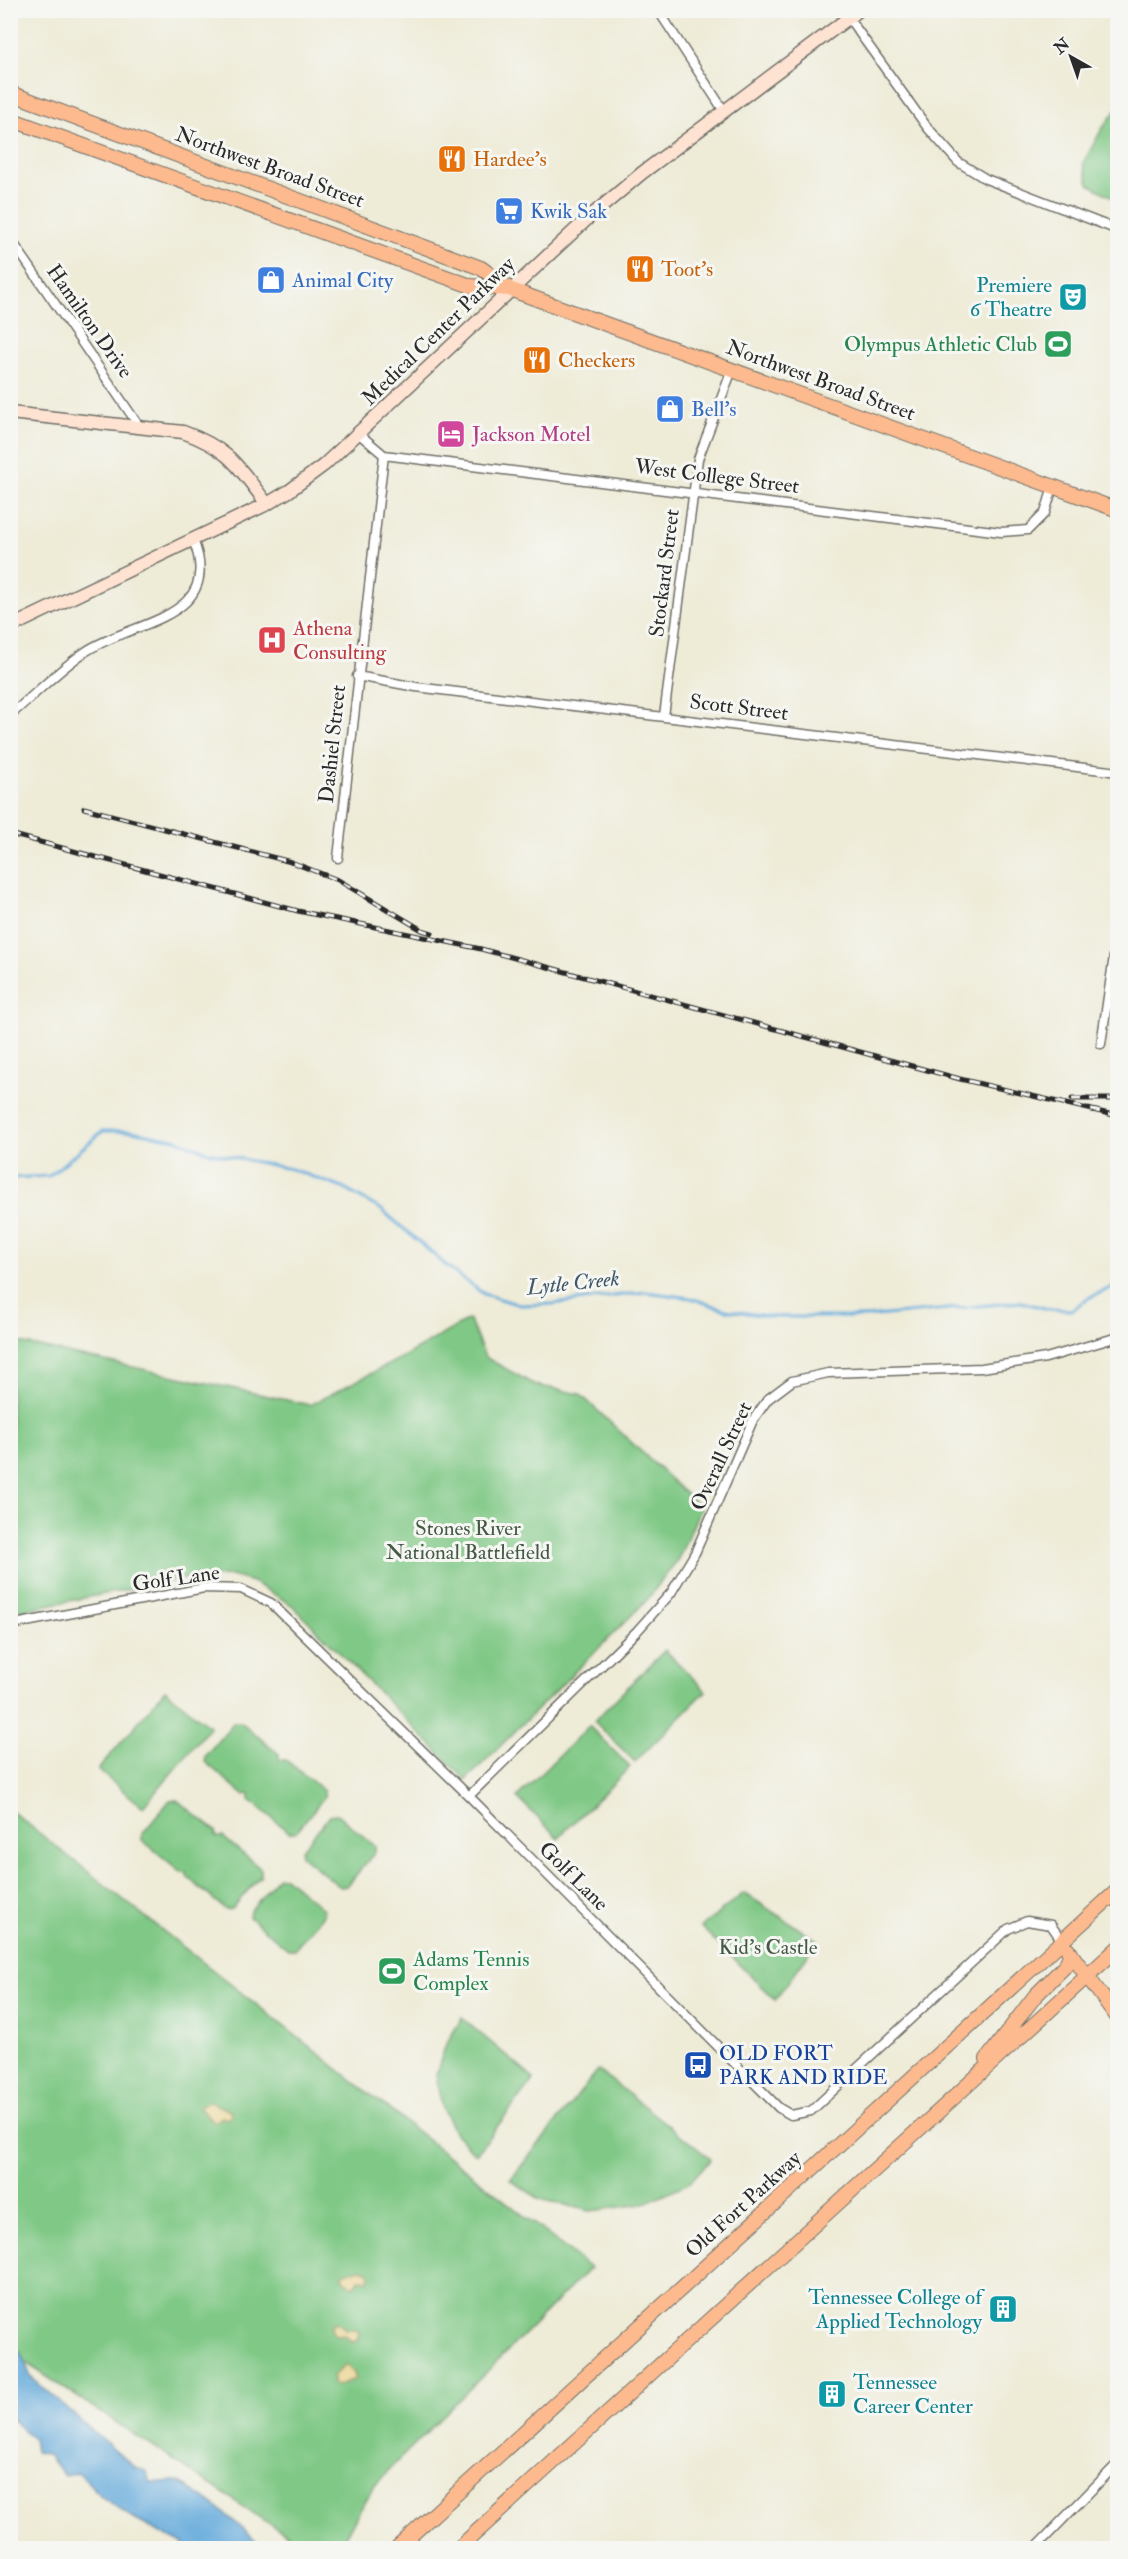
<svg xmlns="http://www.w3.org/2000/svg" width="1128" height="2559" font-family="'IM FELL Double Pica',serif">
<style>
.green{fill:#7fc885;stroke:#557a58;stroke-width:1.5}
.sand{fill:#eeda9e;stroke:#8c8264;stroke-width:1.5}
.water{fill:#67acdc;stroke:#496c84;stroke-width:1.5}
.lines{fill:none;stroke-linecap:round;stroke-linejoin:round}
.stream{stroke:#67acdc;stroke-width:3}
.street-casing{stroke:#6f6e67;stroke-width:11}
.secondary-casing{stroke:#6f6e67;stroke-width:15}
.primary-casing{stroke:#6f6e67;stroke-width:16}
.street{stroke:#fff;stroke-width:8}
.secondary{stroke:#fee3d2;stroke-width:12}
.primary{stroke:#fcba8e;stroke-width:14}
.rail-casing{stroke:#2b2b2b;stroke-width:5}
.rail{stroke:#f6f6f2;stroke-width:3;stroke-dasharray:9;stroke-linecap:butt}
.labels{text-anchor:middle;stroke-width:6;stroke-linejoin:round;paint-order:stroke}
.food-label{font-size:21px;fill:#c56008;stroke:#f6f6f2;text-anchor:start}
.street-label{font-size:21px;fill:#2b2b2b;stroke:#f6f6f2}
.shop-label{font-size:21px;fill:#366cbe;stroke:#f6f6f2;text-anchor:start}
.culture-label{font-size:21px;fill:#0d838f;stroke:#f6f6f2;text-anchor:end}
.leisure-label{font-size:21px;fill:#27864d;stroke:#f6f6f2;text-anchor:end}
.hotel-label{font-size:21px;fill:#b23c85;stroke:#f6f6f2;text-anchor:start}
.health-label{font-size:21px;fill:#be3a42;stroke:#f6f6f2;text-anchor:start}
.park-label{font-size:21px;fill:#445a46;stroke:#f6f6f2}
.transit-label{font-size:21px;fill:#164399;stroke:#f6f6f2;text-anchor:start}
.water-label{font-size:22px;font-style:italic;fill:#405869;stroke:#f6f6f2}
</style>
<rect width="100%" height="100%" fill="#f6f6f2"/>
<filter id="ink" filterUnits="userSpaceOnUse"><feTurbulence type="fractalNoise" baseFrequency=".0167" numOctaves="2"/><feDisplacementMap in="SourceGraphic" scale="12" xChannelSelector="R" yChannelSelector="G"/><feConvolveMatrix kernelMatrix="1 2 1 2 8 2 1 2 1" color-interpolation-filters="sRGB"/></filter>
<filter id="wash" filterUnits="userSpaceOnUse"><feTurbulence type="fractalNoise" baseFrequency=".008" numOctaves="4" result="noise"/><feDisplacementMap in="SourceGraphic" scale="24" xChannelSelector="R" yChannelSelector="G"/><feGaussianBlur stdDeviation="1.35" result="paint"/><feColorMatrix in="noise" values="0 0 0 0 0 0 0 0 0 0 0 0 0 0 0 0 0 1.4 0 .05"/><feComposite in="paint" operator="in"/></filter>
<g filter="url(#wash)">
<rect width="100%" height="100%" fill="#eeebd7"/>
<path class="green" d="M1117 109V200L1089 184 1083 163 1102 129Z
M469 1319 485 1357 535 1385 580 1394 701 1508 678 1559 647 1600 466 1780 292 1605 253 1582 231 1576 188 1578 11 1612V1341L310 1405 403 1357Z
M665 1650 706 1691 635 1762 594 1721Z
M165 1690 210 1727 143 1807 98 1770Z
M234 1722H241L279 1754V1760H286L324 1791V1797L296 1832H289L250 1800V1794L244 1795 205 1762V1756Z
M589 1726 630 1767 558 1838 517 1797Z
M170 1800H177L216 1831V1837H223L261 1869V1875L232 1909 226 1910 187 1877V1872H181L142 1840V1834Z
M10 1810 590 2268 376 2483 338 2548H306L11 2353Z
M337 1814 375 1846V1852L347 1886 340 1887 301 1855 302 1849 330 1815Z
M278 1877H285L323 1909V1915L295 1949H288L249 1917 250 1911Z
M744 1893 818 1941 775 2000 701 1927Z
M462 2018 534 2079 476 2154 456 2135 442 2108 436 2074 446 2044Z
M598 2070 711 2159 689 2183 642 2204 590 2211 540 2199 510 2180Z"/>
<path class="sand" d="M209 2101C219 2109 225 2106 233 2112L228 2119 222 2117 215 2122 199 2108Z
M363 2269 370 2273 369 2280 359 2279 353 2287 343 2279 342 2275 346 2272Z
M333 2323H339L345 2329H356L359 2333 357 2341 351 2342 344 2335 336 2336 331 2330Z
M346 2364 354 2372 355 2379 336 2386 333 2384V2377Z"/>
<path class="water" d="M10 2348 21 2353 31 2377 135 2468 147 2471 149 2481C158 2485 168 2479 177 2482 197 2489 249 2531 261 2548H190L134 2519 102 2497 78 2472 64 2476 48 2455 35 2452 33 2439 11 2419Z"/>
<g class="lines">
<path class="stream" d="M10 1178 49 1176 103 1131H131L175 1139 208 1152 291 1169 343 1188 382 1210 455 1273 484 1294 520 1305 552 1304 646 1292 691 1298 726 1310 773 1317H865L1021 1302 1048 1309 1072 1310 1088 1298 1118 1285"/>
</g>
</g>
<g filter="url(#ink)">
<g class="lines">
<g class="street-casing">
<path id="street" d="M658 10 724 111
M843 10 927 127 958 162 986 179 1118 230
M10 238 139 426
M358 433 384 455 1001 532 1028 530 1045 513 1053 487
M357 676 416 687 1118 772
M10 715C35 695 58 670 85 652 130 621 226 620 193 540
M664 716 698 459 732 370
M338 858 384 455
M1101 1044 1118 929
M10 1625 204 1588 241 1589 271 1603 469 1796 779 2108 791 2115 811 2111 1008 1929 1027 1921 1051 1925 1062 1941
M469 1796 637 1631 671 1593 695 1553 753 1420 768 1399 792 1381 828 1373 982 1368 1046 1358 1118 1337
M1035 2548 1118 2463"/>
</g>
<g class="secondary-casing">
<path id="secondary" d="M10 413 183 432C230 449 238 466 267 504
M10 627 267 504 289 491 324 465 586 220 642 173 859 10"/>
</g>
<g class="primary-casing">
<path id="primary" d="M10 93 481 268 508 288
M10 119 471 286 509 289 1118 510
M1068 1950 1118 2018
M987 2059 1035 1996 1065 1966 1071 1953
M397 2548 1118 1890
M459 2548 1118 1948"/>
</g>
<use href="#street" class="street"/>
<use href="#secondary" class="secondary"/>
<use href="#primary" class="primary"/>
<g class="rail-casing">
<path id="rail" d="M84 808 291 862 338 880 422 930 432 933
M10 834 298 911 481 949 960 1079 1118 1116
M1072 1099H1118"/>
</g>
<use href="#rail" class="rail"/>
</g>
</g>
<defs>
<g id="restaurant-square" transform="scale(1.5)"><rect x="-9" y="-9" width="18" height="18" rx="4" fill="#e8710a" stroke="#f6f6f2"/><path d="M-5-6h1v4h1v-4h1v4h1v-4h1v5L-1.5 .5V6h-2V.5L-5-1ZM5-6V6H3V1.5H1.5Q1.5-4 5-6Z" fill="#fff"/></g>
<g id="supermarket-square" transform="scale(1.5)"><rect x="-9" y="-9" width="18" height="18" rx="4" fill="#3f7fe0" stroke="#f6f6f2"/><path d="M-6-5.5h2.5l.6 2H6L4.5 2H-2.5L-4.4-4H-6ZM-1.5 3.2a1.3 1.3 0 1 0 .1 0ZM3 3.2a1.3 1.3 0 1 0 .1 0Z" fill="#fff"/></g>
<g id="shop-square" transform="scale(1.5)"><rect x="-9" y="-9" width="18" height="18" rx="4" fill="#3f7fe0" stroke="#f6f6f2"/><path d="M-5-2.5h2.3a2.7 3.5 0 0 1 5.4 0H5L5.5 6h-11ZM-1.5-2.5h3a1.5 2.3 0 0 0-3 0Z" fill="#fff"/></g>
<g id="theatre-square" transform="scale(1.5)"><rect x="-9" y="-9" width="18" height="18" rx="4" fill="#0f9aa8" stroke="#f6f6f2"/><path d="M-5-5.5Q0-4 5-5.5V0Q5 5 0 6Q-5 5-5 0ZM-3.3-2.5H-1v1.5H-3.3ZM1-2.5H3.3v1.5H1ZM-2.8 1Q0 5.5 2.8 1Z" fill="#fff"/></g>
<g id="stadium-square" transform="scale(1.5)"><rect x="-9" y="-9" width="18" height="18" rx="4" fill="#2e9e5b" stroke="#f6f6f2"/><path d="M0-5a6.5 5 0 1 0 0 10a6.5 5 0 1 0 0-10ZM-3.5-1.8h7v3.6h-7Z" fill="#fff"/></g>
<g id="hotel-square" transform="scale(1.5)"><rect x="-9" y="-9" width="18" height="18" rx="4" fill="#d1479c" stroke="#f6f6f2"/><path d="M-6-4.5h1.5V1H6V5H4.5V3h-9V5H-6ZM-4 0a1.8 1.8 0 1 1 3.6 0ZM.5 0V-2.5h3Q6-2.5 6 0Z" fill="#fff"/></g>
<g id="hospital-square" transform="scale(1.5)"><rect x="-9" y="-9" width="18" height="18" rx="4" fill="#e0444e" stroke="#f6f6f2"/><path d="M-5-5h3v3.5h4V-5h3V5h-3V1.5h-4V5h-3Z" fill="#fff"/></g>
<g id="bus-square" transform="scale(1.5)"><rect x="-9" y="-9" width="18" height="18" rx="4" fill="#1a4fb4" stroke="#f6f6f2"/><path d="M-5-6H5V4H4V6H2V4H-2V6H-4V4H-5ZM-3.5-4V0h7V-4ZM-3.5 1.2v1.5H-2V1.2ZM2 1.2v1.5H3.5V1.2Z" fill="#fff"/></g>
<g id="building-square" transform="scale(1.5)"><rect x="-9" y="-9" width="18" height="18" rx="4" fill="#0f9aa8" stroke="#f6f6f2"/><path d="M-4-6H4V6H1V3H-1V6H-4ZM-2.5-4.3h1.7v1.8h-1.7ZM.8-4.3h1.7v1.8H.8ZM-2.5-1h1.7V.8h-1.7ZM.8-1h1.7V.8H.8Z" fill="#fff"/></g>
</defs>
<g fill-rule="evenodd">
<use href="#restaurant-square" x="452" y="159"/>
<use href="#supermarket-square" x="509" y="211"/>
<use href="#restaurant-square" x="640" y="269"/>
<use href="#shop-square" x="271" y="280"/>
<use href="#theatre-square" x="1073" y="297"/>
<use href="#stadium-square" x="1058" y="344"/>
<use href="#restaurant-square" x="537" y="360"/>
<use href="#shop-square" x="670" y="409"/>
<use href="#hotel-square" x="451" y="434"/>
<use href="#hospital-square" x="272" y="640"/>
<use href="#stadium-square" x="392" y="1971"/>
<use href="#bus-square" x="698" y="2065"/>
<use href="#building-square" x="1003" y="2309"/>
<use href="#building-square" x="832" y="2394"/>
</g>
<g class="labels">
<g class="food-label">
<text x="473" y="166">Hardee's</text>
<text x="661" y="276">Toot's</text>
<text x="558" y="367">Checkers</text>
</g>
<g class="street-label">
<text transform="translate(270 167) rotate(20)" y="7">Northwest Broad Street</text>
<text transform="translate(90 321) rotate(55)" y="7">Hamilton Drive</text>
<text transform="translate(438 331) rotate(-44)" y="7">Medical Center Parkway</text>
<text transform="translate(821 380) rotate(20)" y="7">Northwest Broad Street</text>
<text transform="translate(717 476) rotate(7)" y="7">West College Street</text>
<text transform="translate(664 573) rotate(-83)" y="7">Stockard Street</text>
<text transform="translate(739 707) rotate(7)" y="7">Scott Street</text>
<text transform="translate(332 744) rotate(-84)" y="7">Dashiel Street</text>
<text transform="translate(721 1456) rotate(-65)" y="7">Overall Street</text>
<text transform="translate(176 1578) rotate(-8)" y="7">Golf Lane</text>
<text transform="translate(574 1876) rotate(45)" y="7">Golf Lane</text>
<text transform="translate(743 2204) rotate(-42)" y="7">Old Fort Parkway</text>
</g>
<g class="shop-label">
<text x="530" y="218">Kwik Sak</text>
<text x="292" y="287">Animal City</text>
<text x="691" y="416">Bell's</text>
</g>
<g class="culture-label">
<text x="1052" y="292">Premiere<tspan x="1052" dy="24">6 Theatre</tspan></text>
<text x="982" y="2304">Tennessee College of<tspan x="982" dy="24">Applied Technology</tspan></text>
<text x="853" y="2389" text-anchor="start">Tennessee<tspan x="853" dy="24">Career Center</tspan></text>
</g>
<g class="leisure-label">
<text x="1037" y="351">Olympus Athletic Club</text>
<text x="413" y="1966" text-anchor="start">Adams Tennis<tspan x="413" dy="24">Complex</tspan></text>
</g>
<g class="hotel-label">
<text x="472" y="441">Jackson Motel</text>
</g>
<g class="health-label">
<text x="293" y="635">Athena<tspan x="293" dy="24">Consulting</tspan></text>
</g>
<g class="park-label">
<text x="468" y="1535">Stones River<tspan x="468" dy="24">National Battlefield</tspan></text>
<text x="768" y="1954">Kid's Castle</text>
</g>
<g class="transit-label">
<text x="719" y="2060">OLD FORT<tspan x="719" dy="24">PARK AND RIDE</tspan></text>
</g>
<g class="water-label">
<text transform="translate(573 1282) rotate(-6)" y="8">Lytle Creek</text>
</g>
</g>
<rect width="1128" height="2559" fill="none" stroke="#f6f6f2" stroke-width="36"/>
<g transform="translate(1071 57) rotate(320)" stroke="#f6f6f2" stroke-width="4.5" paint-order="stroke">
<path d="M0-4.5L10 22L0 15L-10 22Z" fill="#2b2b2b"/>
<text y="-9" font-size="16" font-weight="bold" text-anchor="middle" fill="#2b2b2b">N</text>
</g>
</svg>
